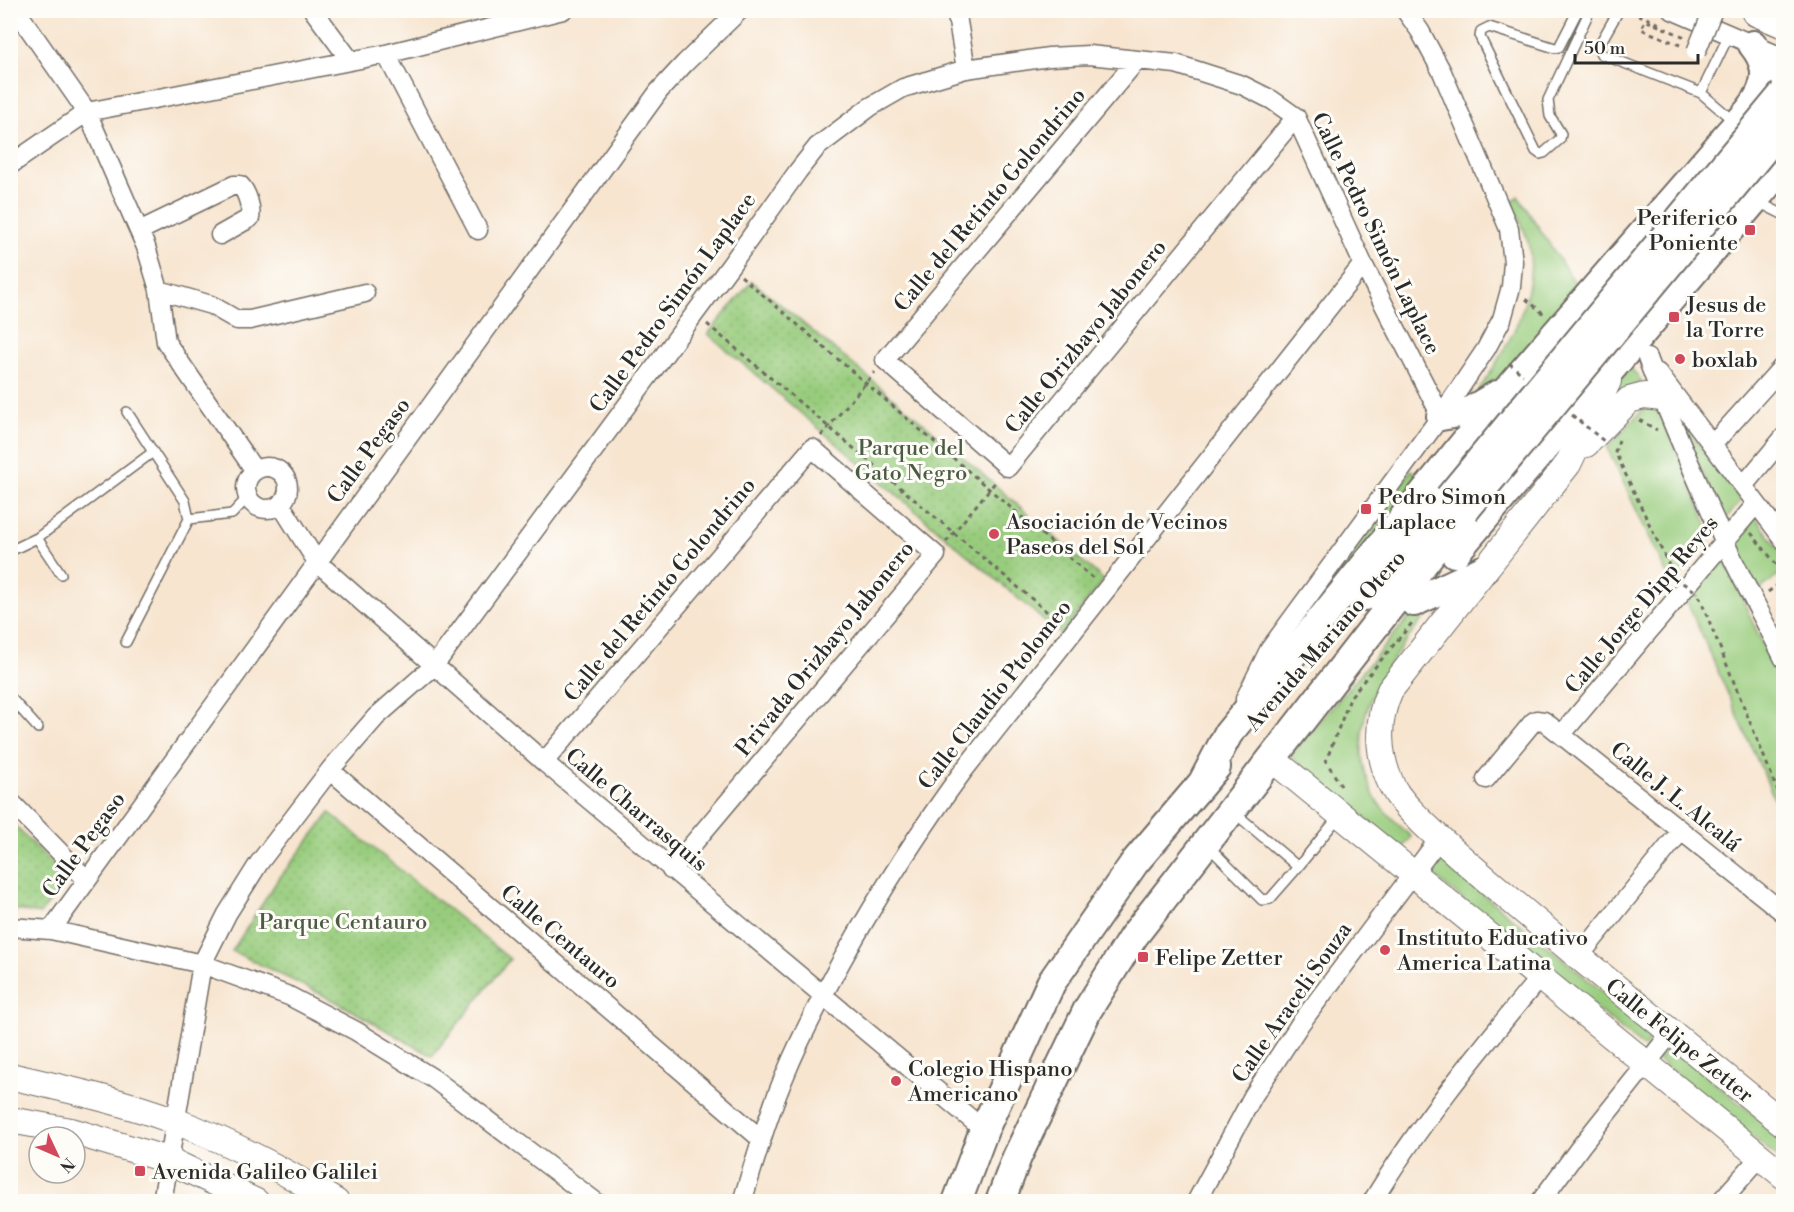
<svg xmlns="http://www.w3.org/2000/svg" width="1794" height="1212" font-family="'Libre Bodoni',serif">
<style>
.green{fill:#98cc7d;stroke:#627c54;stroke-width:1.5}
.park{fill:url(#park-dots);stroke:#627c54;stroke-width:1.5}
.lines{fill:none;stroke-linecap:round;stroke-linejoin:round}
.lane-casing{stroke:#726c65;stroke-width:12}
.street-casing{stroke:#726c65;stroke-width:21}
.secondary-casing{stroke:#726c65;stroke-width:28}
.primary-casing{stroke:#726c65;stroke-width:32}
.highway-casing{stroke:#726c65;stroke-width:36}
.path{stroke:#726c65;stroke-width:3;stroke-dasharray:4.5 4.5;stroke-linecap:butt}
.lane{stroke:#fff;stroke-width:9}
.street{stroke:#fff;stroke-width:18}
.secondary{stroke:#fff;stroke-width:26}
.primary{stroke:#fff;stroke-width:28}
.highway{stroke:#fff;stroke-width:33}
.street-bridge-casing{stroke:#726c65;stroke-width:21;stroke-linecap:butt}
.primary-bridge-casing{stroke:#726c65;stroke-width:32;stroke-linecap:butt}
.path-bridge{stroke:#726c65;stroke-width:3;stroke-dasharray:4.5 4.5;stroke-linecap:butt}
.street-bridge{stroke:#fff;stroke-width:18}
.primary-bridge{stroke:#fff;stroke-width:28}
.poi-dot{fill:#d1495b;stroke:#fdfcf7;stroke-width:2}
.labels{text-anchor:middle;stroke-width:6;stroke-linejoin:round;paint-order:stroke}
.street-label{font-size:22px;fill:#2b2b2b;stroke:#fdfcf7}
.poi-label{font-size:22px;fill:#2b2b2b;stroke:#fdfcf7;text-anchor:start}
.park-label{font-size:22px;fill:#4c5b44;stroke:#fdfcf7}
</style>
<defs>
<pattern id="park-dots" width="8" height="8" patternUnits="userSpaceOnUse" patternTransform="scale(1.5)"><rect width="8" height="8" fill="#98cc7d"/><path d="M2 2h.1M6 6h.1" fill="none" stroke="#83af6c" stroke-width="1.8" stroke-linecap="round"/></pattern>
</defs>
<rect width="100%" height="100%" fill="#fdfcf7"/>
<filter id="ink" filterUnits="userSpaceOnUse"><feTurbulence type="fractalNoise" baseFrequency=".0167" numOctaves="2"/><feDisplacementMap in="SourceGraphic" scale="12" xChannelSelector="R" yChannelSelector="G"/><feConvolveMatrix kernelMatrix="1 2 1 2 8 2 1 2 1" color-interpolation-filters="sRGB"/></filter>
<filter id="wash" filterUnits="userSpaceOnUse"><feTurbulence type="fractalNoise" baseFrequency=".008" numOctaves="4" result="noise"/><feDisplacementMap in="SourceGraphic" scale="24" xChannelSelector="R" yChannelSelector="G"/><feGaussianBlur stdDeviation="1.35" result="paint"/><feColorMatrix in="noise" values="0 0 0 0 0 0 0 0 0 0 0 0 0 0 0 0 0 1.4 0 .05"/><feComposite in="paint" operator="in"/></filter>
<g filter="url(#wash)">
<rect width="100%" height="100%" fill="#f7e5d0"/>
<path class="green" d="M1518 196 1577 286 1502 378 1475 396C1504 353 1541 297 1528 242 1525 229 1517 215 1511 203Z
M1627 363 1642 382 1627 389 1597 417Z
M1646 406 1659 410 1712 536 1672 585 1607 448Z
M1689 431 1741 501 1725 520 1684 434Z
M1411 470 1418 475 1403 501 1295 630Z
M1754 515 1783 555V571L1757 592 1733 539Z
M1722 553 1783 690V818L1685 597Z
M1441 596C1395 657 1335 715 1374 796 1380 809 1401 826 1411 837L1402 849 1290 756 1422 602Z
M1441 860 1655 1034 1644 1048 1430 873Z
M1670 1046 1783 1139V1162L1658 1060Z"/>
<path class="park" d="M752 281 926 425 1104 580 1061 635 708 334Z
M330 813 510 959 432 1056 335 1001 232 951 277 881Z
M10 821 68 879 40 914 11 909Z"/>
</g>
<g filter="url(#ink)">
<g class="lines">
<g class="lane-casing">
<path id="lane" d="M1578 10 1559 47 1555 48 1489 27 1481 31 1480 37 1536 151 1540 154 1544 153 1560 139 1561 134 1550 116 1548 100 1590 10
M1619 10 1598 47 1601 54 1701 93 1735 122
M1701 93 1729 35
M1756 201 1784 215
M189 519 232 514 248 497
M37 538 61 574
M10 551 37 538 153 452
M126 642 189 519 185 501 127 412
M10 697 38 728
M1207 845 1262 900 1270 899 1298 867 1235 813
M1298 867 1340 815"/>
</g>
<g class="street-casing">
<path id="street" d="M16 10 87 112 146 247 159 290 166 342 255 471
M313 10 350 60
M956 10 966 69
M1672 10 1784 58
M386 54 478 230
M1137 60 885 360 1008 467 1296 117
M10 165 87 112 386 54 563 10
M139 231 234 185H240C247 192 252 208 250 218L220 235
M159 290 211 305 237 320H250L365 293
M1647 358C1671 423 1699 486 1728 549 1745 586 1766 622 1784 659
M1658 373 1784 540
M1713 444 1784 365
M246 488a21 21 0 1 1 42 0a21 21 0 1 1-42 0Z
M1743 486 1784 437
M281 505 317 562 544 762 984 1130
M1245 699 1269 650 1441 416 1486 349 1502 319 1511 287 1513 262 1509 229 1442 72 1420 31 1405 10
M1562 734 1756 504
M544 762 812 448 936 555 671 870
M330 770 761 1139
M1486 779 1533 722 1536 720 1544 721 1784 913
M10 801 87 880
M10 927 51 930 202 964 289 996 356 1031 434 1079 596 1202
M51 930 659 91 685 63 740 10
M1578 958 1681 831
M162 1202 202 964 227 914 259 863 330 770 376 717 434 666 730 266 798 171 817 147 870 107 903 88 966 69 1049 57 1089 55 1176 64 1242 85 1272 100 1296 117 1363 264 1441 416
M742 1202C756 1157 769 1111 788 1068 803 1032 822 997 841 962 878 896 918 832 964 770L1363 264
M1196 1202 1253 1096 1300 1024 1439 839
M1372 1202C1420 1122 1480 1050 1539 978
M1540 1202 1581 1146 1671 1033
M1720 1202 1760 1157"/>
</g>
<g class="secondary-casing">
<path id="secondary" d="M1608 381 1568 464 1390 690C1376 720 1377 755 1392 786 1400 801 1412 812 1424 824 1448 847 1474 869 1499 890 1593 970 1688 1046 1784 1124
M1586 444 1629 400 1644 396 1662 398
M1272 759 1784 1176
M10 1076C66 1089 122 1101 175 1121 231 1142 285 1171 336 1202
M10 1120 71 1131 168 1160 256 1202"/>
</g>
<g class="primary-casing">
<path id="primary" d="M1724 139C1748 111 1784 83 1753 45
M1441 416 1470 411 1497 395
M1455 553 1784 165
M1364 596 1449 498
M1414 602 1483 570
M1203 782 1228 734 1513 383 1725 139C1755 117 1788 145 1772 179
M957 1202 984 1130 1051 983 1135 862 1216 767
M1000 1202 1017 1157 1088 1009 1133 937 1465 510"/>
</g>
<g class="highway-casing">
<path id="highway" d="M1758 10 1784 21"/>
</g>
<path class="path" d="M1630 11 1662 25
M1680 45 1641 29 1645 20 1685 37
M741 276 1094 579
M1526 299 1544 314
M707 324 1059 622
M1639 420 1657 430
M821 436 875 372
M1619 440 1615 452 1674 576
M1751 533 1784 574
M946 542 997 480
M1768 592 1784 580
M1699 596 1784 806
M1779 674 1784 683
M1341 786 1326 761 1351 696 1412 623"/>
<use href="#lane" class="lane"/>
<use href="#street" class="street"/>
<use href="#secondary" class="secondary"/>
<use href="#primary" class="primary"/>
<use href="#highway" class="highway"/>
<g class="street-bridge-casing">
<path id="street-bridge" d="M1696 52 1713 10"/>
</g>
<g class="primary-bridge-casing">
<path id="primary-bridge" d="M1449 498 1784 93
M1465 510 1784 125"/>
</g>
<path class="path-bridge" d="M1509 363 1523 375
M1572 415 1605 442
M1675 578 1698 593"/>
<use href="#street-bridge" class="street-bridge"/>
<use href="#primary-bridge" class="primary-bridge"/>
</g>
</g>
<g class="poi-dot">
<rect x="1744" y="224" width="12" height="12" rx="3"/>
<rect x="1668" y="311" width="12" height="12" rx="3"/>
<circle cx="1680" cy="359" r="6"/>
<rect x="1360" y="503" width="12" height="12" rx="3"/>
<circle cx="994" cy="534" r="6"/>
<circle cx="1385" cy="950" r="6"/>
<rect x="1137" y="951" width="12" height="12" rx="3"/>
<circle cx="896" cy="1081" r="6"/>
<rect x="134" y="1165" width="12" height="12" rx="3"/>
</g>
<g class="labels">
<g class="street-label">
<text transform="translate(989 199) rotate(-50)" y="8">Calle del Retinto Golondrino</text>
<text transform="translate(1377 233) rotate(64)" y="8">Calle Pedro Simón Laplace</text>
<text transform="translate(672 302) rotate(-54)" y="8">Calle Pedro Simón Laplace</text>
<text transform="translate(1085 336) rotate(-51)" y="8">Calle Orizbayo Jabonero</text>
<text transform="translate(368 450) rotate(-54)" y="8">Calle Pegaso</text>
<text transform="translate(659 589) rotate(-50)" y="8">Calle del Retinto Golondrino</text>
<text transform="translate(1641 604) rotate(-50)" y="8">Calle Jorge Dipp Reyes</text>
<text transform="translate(1325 640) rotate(-49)" y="8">Avenida Mariano Otero</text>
<text transform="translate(824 648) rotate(-51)" y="8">Privada Orizbayo Jabonero</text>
<text transform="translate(994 694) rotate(-52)" y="8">Calle Claudio Ptolomeo</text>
<text transform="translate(1676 796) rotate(39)" y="8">Calle J. L. Alcalá</text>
<text transform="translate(637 809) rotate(40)" y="8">Calle Charrasquis</text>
<text transform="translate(83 844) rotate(-54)" y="8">Calle Pegaso</text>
<text transform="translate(561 936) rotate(40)" y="8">Calle Centauro</text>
<text transform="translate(1291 1002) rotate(-55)" y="8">Calle Araceli Souza</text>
<text transform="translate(1680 1040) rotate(39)" y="8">Calle Felipe Zetter</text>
</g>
<g class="poi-label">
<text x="1738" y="225" text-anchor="end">Periferico<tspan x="1738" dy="25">Poniente</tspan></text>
<text x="1686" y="312">Jesus de<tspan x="1686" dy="25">la Torre</tspan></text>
<text x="1692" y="367">boxlab</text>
<text x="1378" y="504">Pedro Simon<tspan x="1378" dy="25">Laplace</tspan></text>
<text x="1006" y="529">Asociación de Vecinos<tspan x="1006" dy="25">Paseos del Sol</tspan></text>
<text x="1397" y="945">Instituto Educativo<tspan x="1397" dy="25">America Latina</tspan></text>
<text x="1155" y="965">Felipe Zetter</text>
<text x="908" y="1076">Colegio Hispano<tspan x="908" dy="25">Americano</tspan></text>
<text x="152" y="1179">Avenida Galileo Galilei</text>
</g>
<g class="park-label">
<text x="911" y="455">Parque del<tspan x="911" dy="25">Gato Negro</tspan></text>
<text x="343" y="929">Parque Centauro</text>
</g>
</g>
<rect width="1794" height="1212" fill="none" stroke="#fdfcf7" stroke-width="36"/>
<g transform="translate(57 1155) rotate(134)"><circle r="28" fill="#fdfcf7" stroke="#a9a8a5" stroke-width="1.5"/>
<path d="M0-4.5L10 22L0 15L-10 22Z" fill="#d1495b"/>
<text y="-9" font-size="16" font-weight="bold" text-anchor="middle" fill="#2b2b2b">N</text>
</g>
<path d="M1575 54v9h123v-9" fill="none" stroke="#2b2b2b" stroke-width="3"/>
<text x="1584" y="54" font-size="18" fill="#2b2b2b" stroke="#fdfcf7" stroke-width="4.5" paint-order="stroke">50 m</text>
</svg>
